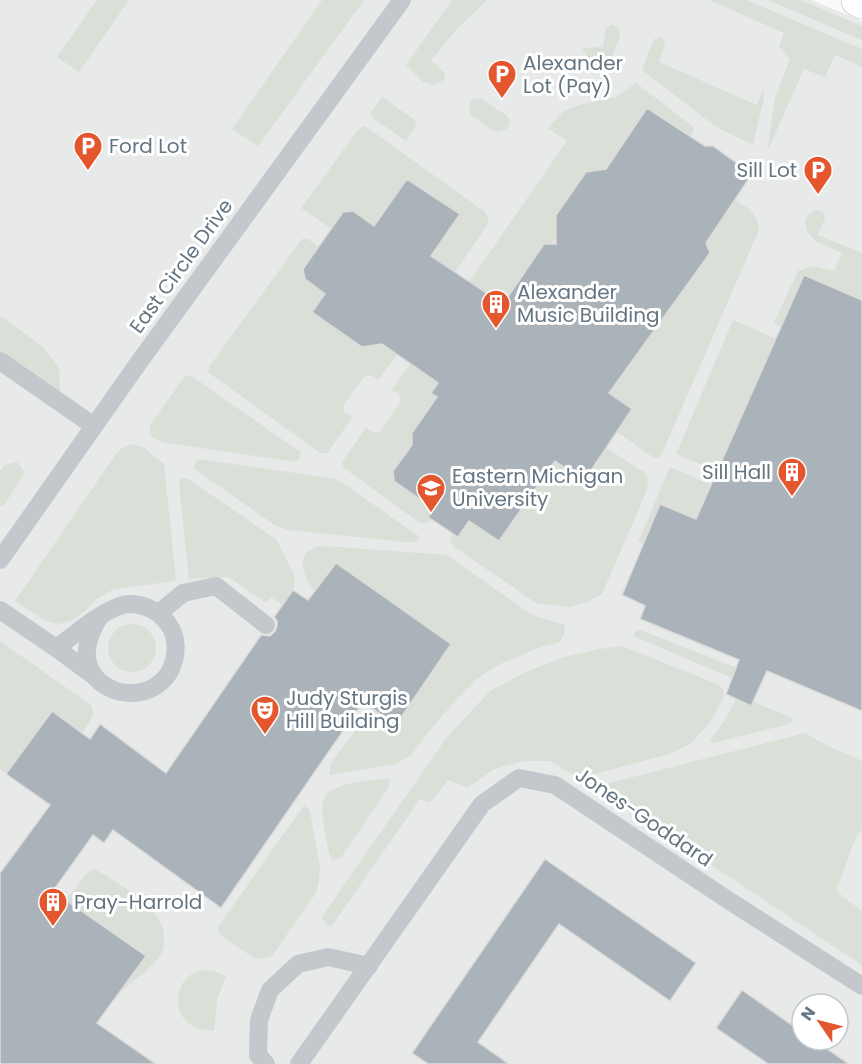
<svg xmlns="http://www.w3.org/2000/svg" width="862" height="1064" font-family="Poppins,sans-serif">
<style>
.built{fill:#e8e9e9;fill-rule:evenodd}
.green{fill:#dadfd7}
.building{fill:#aab3b9;stroke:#dcdcda;stroke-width:1.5}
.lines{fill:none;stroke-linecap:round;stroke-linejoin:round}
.secondary-casing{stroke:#b3babf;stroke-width:34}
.service{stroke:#c3c8cc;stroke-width:18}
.secondary{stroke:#fff;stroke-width:33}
.labels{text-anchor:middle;stroke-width:6;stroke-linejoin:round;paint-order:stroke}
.poi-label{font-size:20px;fill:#657683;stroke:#fff;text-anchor:start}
.street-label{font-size:20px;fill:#657683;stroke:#fff}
</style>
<rect width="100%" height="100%" fill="#fafaf8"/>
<path class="built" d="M0 0H812L862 21V1064H0ZM802 1004H838V1040H802Z"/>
<path class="green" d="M97 0H129L79 72 57 57Z
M322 0H364L258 146 232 129Z
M452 0H487L454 32 431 60 444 72 445 79 435 85 423 82 406 65Z
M709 0H746L862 49V67L835 55 825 77 804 69 767 152 775 98 790 59 779 47 784 33Z
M768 0H801L862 26V40Z
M613 24 619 30 620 37 609 63 600 69 593 64 582 48 603 47 606 28Z
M662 37 665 44 659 62 757 105 763 89 764 97 753 145 716 127 642 70 654 39Z
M636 83 694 127 691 138 644 113 600 177 552 244H544L517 283 519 291 507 308 469 282 567 141 548 128 565 110 583 104 617 97Z
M382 97 415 120 416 126 406 141 373 118 371 112Z
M480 98 506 115 510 121 508 128 499 132 492 130 471 115 469 107 472 99Z
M365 126 485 212 488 218V224L455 272 431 256 460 214 408 179 374 226 353 211 332 229 301 208 358 130Z
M735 200C749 209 757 212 759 230L660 458H654L617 432 632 409 602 388 626 370 710 253 706 243Z
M816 210 823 212 825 218 818 235 862 253V300L782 327 774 323 798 271 813 266 834 271 842 253 815 241 807 231 805 220 810 213Z
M302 239H308L319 247 303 269 305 279 325 294 315 308 318 316 362 347 368 346 375 339 397 355 378 380 371 375 364 377 343 406 344 412 352 418 327 453H320L208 372 209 367Z
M0 316 42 346 59 368 60 393 0 351Z
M733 320 776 339 718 472 676 454Z
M410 364 438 383 432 393 437 397 412 433V445L393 471 394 481 434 509 428 517 431 519 427 523H420L344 468 342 462 366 428 374 433 381 431 401 401 399 394 392 390Z
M187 375 193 377 300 452V458L295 462 162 442 152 437 150 431V425L183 379Z
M132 444 143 447 164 464 176 581 114 589 97 599 84 612 71 621 58 624 44 620 15 601 116 454 122 448Z
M606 448 644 472 648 479 647 490 602 594 587 602 569 607 536 603 453 546 450 540 453 533 458 537 469 521 555 461Z
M198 459 337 479 420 537 417 542H405L289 530 276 526 193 468Z
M17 462 25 473 4 505 0 507V471L5 465Z
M670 467 712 485 709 524 661 504 643 544 638 542Z
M181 478H187L277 540 295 577 293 590 282 605 271 597 266 603 229 577 189 579 179 484Z
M324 546 447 555 532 615 565 625 564 634 560 642 538 648 500 664 477 679 457 699 436 723 411 755 396 764 329 775 331 763 372 708 396 724 451 644 337 563 315 591C305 580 294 556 314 548 317 546 321 547 324 546Z
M108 648a24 24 0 1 1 48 0a24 24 0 1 1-48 0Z
M638 629 737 668 732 678 633 636Z
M0 641 92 706 93 716 82 733 51 711 6 774 0 769Z
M622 646 717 684 724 690 723 699 708 725 690 744 670 754 579 778 550 761H524L494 769 467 788 448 780 430 803 420 799 331 927 321 918 447 737 490 691 526 672 564 657 600 649Z
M738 696 791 717 793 721 789 724 713 743 710 740 723 723Z
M805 733 826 745 862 761V831L857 834 836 891 862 911V965L594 787Z
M385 779H389V787L340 859 332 860 329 853C327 841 320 814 323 802 327 782 368 781 385 779Z
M305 804 310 812 320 866 319 880 316 893 272 956 262 959 254 958 219 934 218 927Z
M95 869C118 884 167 908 164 940 164 945 164 949 161 954 151 969 134 980 120 992L146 955 66 900 88 872Z
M201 970C210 970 218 972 226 976L217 1000 214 1031C207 1030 198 1030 191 1025 173 1014 174 985 192 974 195 972 198 971 201 970Z"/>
<path class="building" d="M647 108 705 146H713L752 174 706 243 710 253 609 393 632 409 584 481 555 461 499 541 469 521 458 537 428 517 434 509 394 481 393 471 412 445V433L437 397 431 393 438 383 382 344 362 347 312 312 325 294 305 279 303 269 343 212 353 211 374 226 407 179 460 214 431 256 503 304 544 244H556V215L586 172 606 169Z
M804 275 862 300V711L767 671 751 706 726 694 739 660 640 619 645 606 622 595 660 504 696 519Z
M336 563 451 644 396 725 363 702 221 908 113 830 104 843 93 835 53 891 146 956 97 1023 156 1064H0V873L50 805 6 774 52 711 90 739 100 724 166 773 261 635 270 636 275 631 277 626V621L274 617 293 590 308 600Z
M545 859 696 963 670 1001 559 924 478 1042 509 1064H428L412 1053Z
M742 990 802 1032V1040H814L849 1064H768L716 1028Z"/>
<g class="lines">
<g class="secondary-casing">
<path id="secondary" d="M858 0 862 2"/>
</g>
<path class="service" d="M0 361 94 426
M0 560 137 365 402 0
M0 610 56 648 94 676
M159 613 183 593 216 586 266 625
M56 648C76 634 95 616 117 607 135 599 159 609 169 625 178 638 177 655 171 669 168 676 163 681 156 686 128 704 84 686 87 650 88 637 93 627 100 616
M266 1064 258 1055 259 1020 270 990 298 964 328 957 369 966
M299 1064 482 804 519 778 555 785 725 898 862 986"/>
<use href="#secondary" class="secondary"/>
</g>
<defs>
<g id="parking-pin" transform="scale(1.5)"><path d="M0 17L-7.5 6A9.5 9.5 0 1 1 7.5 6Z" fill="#e4572e" stroke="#fff"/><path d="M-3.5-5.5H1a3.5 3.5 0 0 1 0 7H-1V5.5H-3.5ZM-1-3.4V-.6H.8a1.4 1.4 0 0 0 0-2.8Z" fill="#fff"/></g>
<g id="building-pin" transform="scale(1.5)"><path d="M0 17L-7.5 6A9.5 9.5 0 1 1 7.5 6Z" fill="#e4572e" stroke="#fff"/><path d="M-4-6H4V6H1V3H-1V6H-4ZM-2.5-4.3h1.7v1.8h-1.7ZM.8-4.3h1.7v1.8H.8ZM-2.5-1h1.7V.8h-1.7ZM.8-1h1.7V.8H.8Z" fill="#fff"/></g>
<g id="university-pin" transform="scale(1.5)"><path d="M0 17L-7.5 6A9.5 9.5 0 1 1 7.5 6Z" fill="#e4572e" stroke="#fff"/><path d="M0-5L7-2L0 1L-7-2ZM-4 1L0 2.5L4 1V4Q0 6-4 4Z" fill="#fff"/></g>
<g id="theatre-pin" transform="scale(1.5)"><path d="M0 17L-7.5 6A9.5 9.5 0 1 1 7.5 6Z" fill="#e4572e" stroke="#fff"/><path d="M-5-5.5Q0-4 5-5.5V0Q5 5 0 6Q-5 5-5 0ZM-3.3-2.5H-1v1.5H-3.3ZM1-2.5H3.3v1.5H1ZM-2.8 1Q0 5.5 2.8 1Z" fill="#fff"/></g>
</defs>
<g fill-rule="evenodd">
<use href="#parking-pin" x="502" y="74"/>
<use href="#parking-pin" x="88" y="146"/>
<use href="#parking-pin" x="818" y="170"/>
<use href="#building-pin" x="496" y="304"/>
<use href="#building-pin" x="792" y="472"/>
<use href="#university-pin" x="431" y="488"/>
<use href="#theatre-pin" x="265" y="710"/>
<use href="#building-pin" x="53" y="902"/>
</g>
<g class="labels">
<g class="poi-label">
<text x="523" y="70">Alexander<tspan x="523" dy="23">Lot (Pay)</tspan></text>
<text x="109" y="153">Ford Lot</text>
<text x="797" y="177" text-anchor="end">Sill Lot</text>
<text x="517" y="299">Alexander<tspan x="517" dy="23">Music Building</tspan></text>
<text x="771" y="479" text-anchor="end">Sill Hall</text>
<text x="452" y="483">Eastern Michigan<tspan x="452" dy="23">University</tspan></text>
<text x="286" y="705">Judy Sturgis<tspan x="286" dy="23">Hill Building</tspan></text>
<text x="74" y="909">Pray-Harrold</text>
</g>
<g class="street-label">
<text transform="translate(181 266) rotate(-54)" y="7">East Circle Drive</text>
<text transform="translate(644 817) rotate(34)" y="7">Jones-Goddard</text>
</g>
</g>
<g transform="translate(820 1022) rotate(305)"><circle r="28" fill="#ffffff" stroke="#c1c8cd" stroke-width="1.5"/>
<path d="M0-4.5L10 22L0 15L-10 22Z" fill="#e4572e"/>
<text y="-9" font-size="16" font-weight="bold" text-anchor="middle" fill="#657683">N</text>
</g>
</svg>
